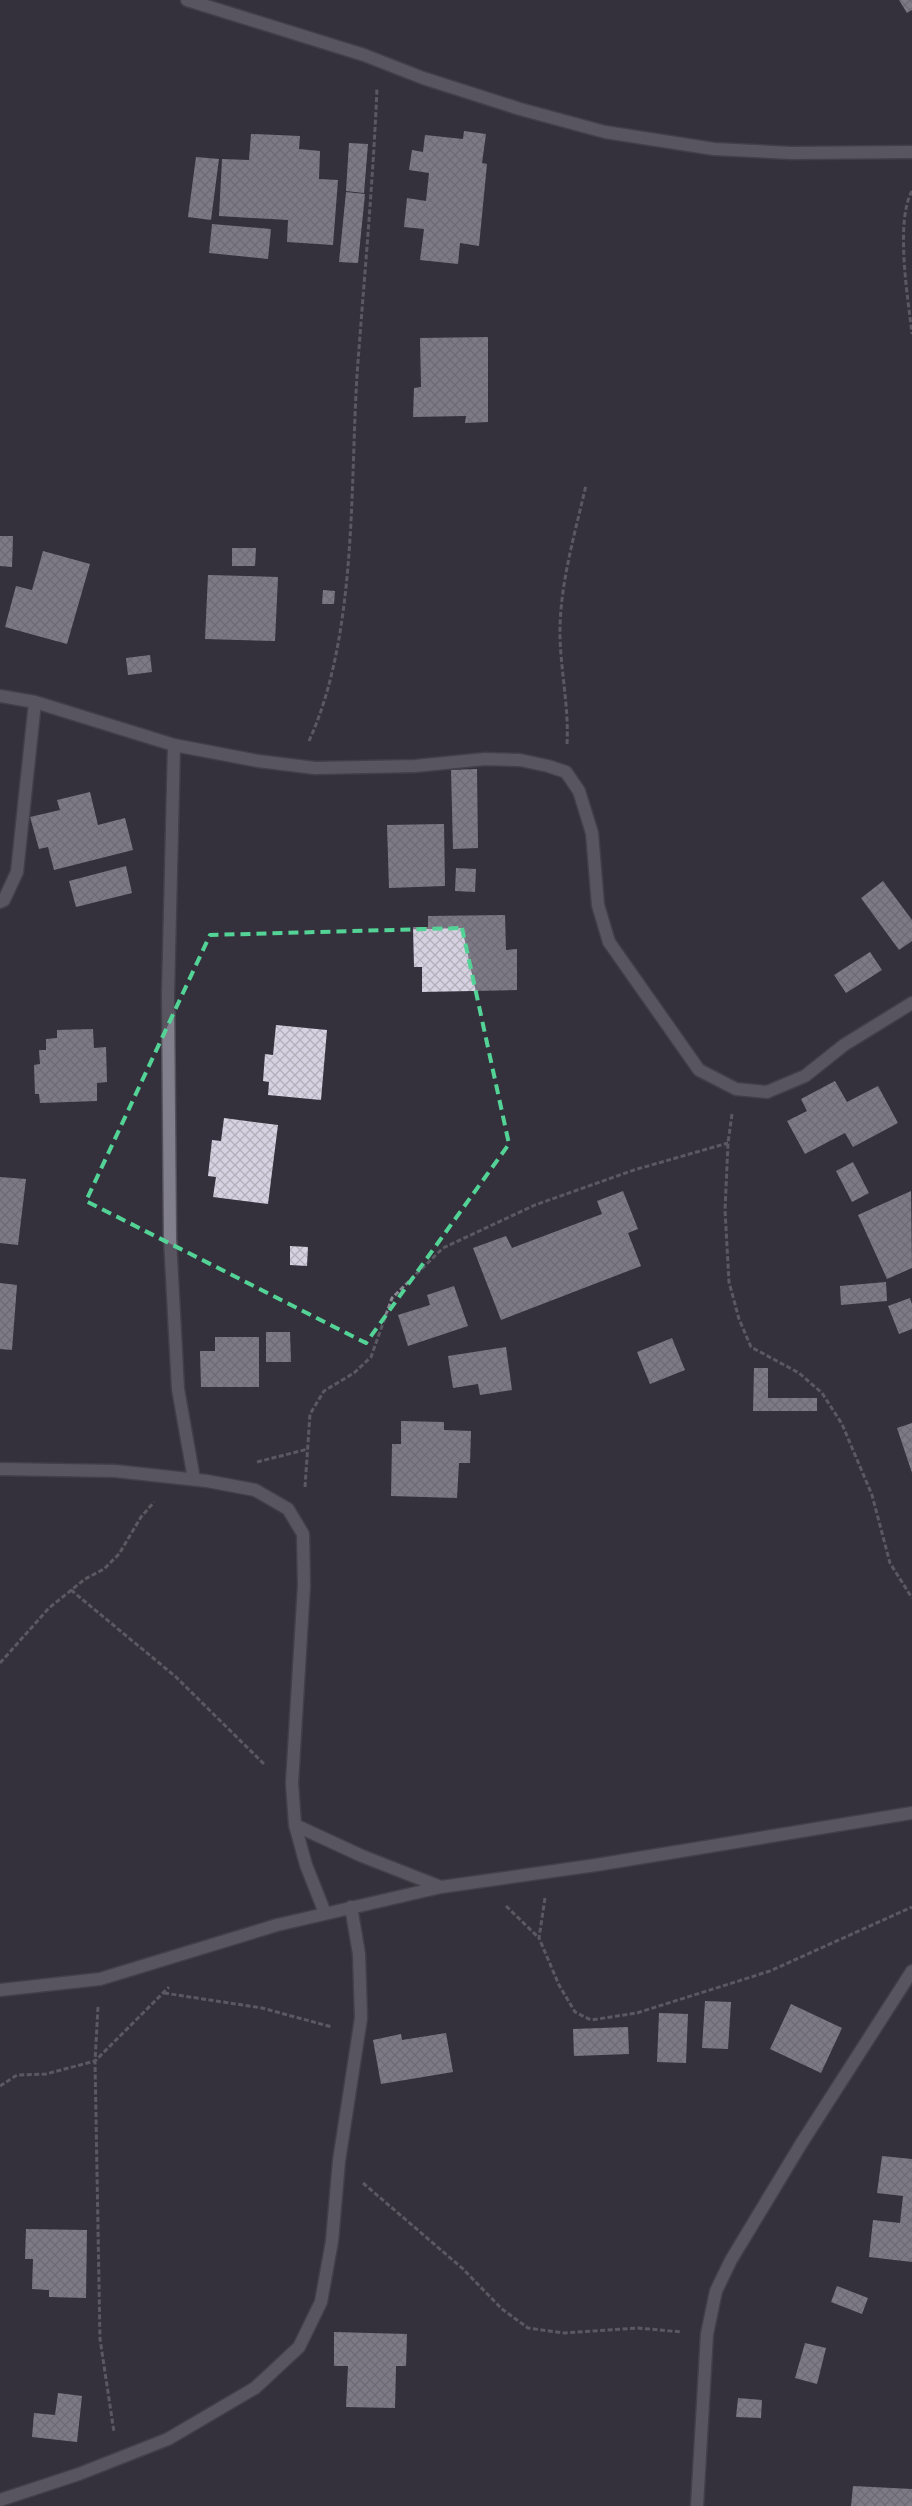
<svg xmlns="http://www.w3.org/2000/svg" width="912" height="2506" font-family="'Nunito Sans',sans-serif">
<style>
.building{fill:url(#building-cross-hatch)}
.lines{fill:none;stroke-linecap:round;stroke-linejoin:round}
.street-casing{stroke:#525059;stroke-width:15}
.path{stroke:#898790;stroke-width:3;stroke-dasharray:5 2.5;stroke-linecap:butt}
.street{stroke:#83808e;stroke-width:12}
.marked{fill:none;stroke:#53d396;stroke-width:4;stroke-dasharray:10 6;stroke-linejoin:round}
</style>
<defs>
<pattern id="building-cross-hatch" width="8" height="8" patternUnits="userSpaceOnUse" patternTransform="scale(1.25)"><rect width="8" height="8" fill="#d6d2e1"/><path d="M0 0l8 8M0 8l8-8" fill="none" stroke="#b2afbb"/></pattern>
</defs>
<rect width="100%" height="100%" fill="#34313c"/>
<path class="building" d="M899 0H912V10L907 13Z
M464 131 486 134 482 163 487 164 479 246 460 243 458 264 420 260 424 229 404 227 407 198 426 201 429 173 409 170 412 150 423 152 425 135 463 139Z
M251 134 300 136 299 149 320 151 319 179 338 180 333 245 287 242 288 220 219 216 222 159 249 160Z
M349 143 368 144 364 193 346 191Z
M196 157 219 159 211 220 188 217Z
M346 192 365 194 358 263 339 262Z
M212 224 271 229 268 259 209 253Z
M488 337V422L465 423 466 416 413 417 414 388 421 387 420 338Z
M0 536H13L12 567 0 566Z
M232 548H256L255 566H232Z
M43 551 90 564 67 644 5 627 16 586 32 590Z
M208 575 278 577 275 641 205 639Z
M323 590 335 591 334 604H322Z
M150 655 152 672 128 675 126 658Z
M477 769 478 848 453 849 451 770Z
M90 792 98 825 125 818 133 850 54 870 48 847 39 849 30 817 60 810 57 800Z
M444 824 445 886 389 888 387 825Z
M126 866 132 893 76 907 69 881Z
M456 868 476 869 475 892 455 891Z
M883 881 912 920V941L899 950 861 898Z
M505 915 506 950 517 949V990L422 992V967H414L413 927H428V916Z
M870 952 882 970 846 993 834 975Z
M276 1025 327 1030 321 1100 268 1095 269 1082 263 1081 265 1054 273 1055Z
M93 1029 94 1048 106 1047 107 1082 97 1083V1101L40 1103 39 1094H35L34 1065 40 1064 39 1050H46V1039L57 1038V1030Z
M835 1081 847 1102 878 1086 898 1123 853 1147 845 1133 805 1154 787 1121 807 1111 801 1099Z
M224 1118 278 1125 268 1204 213 1197 216 1177 208 1176 212 1140 221 1141Z
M853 1162 869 1193 852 1202 836 1171Z
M0 1177 26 1179 18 1245 0 1243Z
M623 1191 638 1229 628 1233 641 1266 501 1320 473 1248 506 1236 512 1248 602 1214 597 1201Z
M911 1191 912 1268 887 1279 858 1215Z
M290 1246 308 1247 307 1266 290 1265Z
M886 1282 887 1301 841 1305 840 1286Z
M0 1283 17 1285 12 1350 0 1349Z
M454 1286 468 1326 408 1346 398 1315 430 1305 427 1295Z
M910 1298 912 1304V1329L899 1334 888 1306Z
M266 1332H290L291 1362H266Z
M215 1337H259V1387H201L200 1351H215Z
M672 1338 685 1370 650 1384 637 1352Z
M506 1347 512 1390 480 1395 478 1384 453 1388 448 1356Z
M754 1368H768V1398H817V1411H753Z
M401 1421 444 1422V1430L471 1431 470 1463H459L457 1498 391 1496 392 1444H401Z
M912 1423V1473L897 1428Z
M705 2001 731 2002 728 2049 702 2048Z
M791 2004 842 2028 821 2073 770 2049Z
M659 2013 688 2014 686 2063 657 2062Z
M628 2027 629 2054 574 2056 573 2029Z
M446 2033 453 2072 381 2084 373 2040 401 2034 402 2040Z
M882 2156 912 2159V2262L869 2257 873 2220 900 2223 903 2196 877 2193Z
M26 2229 87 2230 86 2298 49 2297V2290L32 2289 33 2259H25Z
M837 2286 868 2298 862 2314 831 2302Z
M334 2332 407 2334 406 2366H396L395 2408 346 2407 348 2366H334Z
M805 2343 826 2348 817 2384 795 2378Z
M58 2393 82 2396 77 2442 32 2437 34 2413 55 2415Z
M738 2398 762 2400 761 2418 736 2417Z
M853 2486 912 2489V2506H851Z"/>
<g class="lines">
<g class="street-casing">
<path id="street" d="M187 0 364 55 423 78 520 109 605 132 714 149 791 153 912 152
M0 696 35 702 174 745 258 761 315 768 415 766 485 759 520 760 548 766 566 772 579 791 592 833 598 905 609 942 699 1070 736 1089 767 1092 805 1076 844 1045 912 1003
M174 745 168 995 170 1239 178 1389 194 1479
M0 902 4 900 17 872 35 702
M0 1469 115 1471 207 1481 255 1490 288 1509 303 1534 304 1585 292 1783 295 1825 306 1865 325 1913
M295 1825 362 1856 441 1887
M0 1990 100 1979 277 1925 441 1887 596 1865 912 1813
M0 2500 79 2474 168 2439 255 2388 299 2347 321 2302 332 2241 339 2161 361 2018 359 1954 351 1907
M697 2506 707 2334 716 2291 731 2260 801 2144 912 1971"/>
</g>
<path class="path" d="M912 191C895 222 908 298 912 334
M309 741C357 636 350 489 357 375 364 280 373 184 377 88
M567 744C569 708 561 673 560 637 559 586 575 534 586 485
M732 1114 728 1143 725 1210 729 1282 739 1319 751 1347 799 1373 822 1393 842 1424 872 1495 890 1563 912 1598
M257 1462 308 1449
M305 1487 310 1414 324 1391 354 1373 371 1357 392 1298 443 1248 535 1205 634 1170 728 1143
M71 1590 176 1677 265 1765
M0 1663 49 1608 85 1579 104 1569 119 1554 141 1517 154 1502
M545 1898 539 1938 559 1985 575 2012 591 2020 637 2013 770 1971 912 1907
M506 1906 539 1938
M164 1993 262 2008 332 2027
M98 2007 95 2061 100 2339 114 2432
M0 2086 17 2075 46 2074 95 2061 169 1987
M363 2183 462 2268 502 2309 528 2328 564 2333 638 2328 682 2332"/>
<use href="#street" class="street"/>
</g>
<path d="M0 0H912V2506H0ZM462 928 509 1144 366 1343 86 1201 210 935Z" fill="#34313c" fill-opacity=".55" fill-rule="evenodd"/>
<path class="marked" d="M462 928 509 1144 366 1343 86 1201 210 935Z"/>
</svg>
